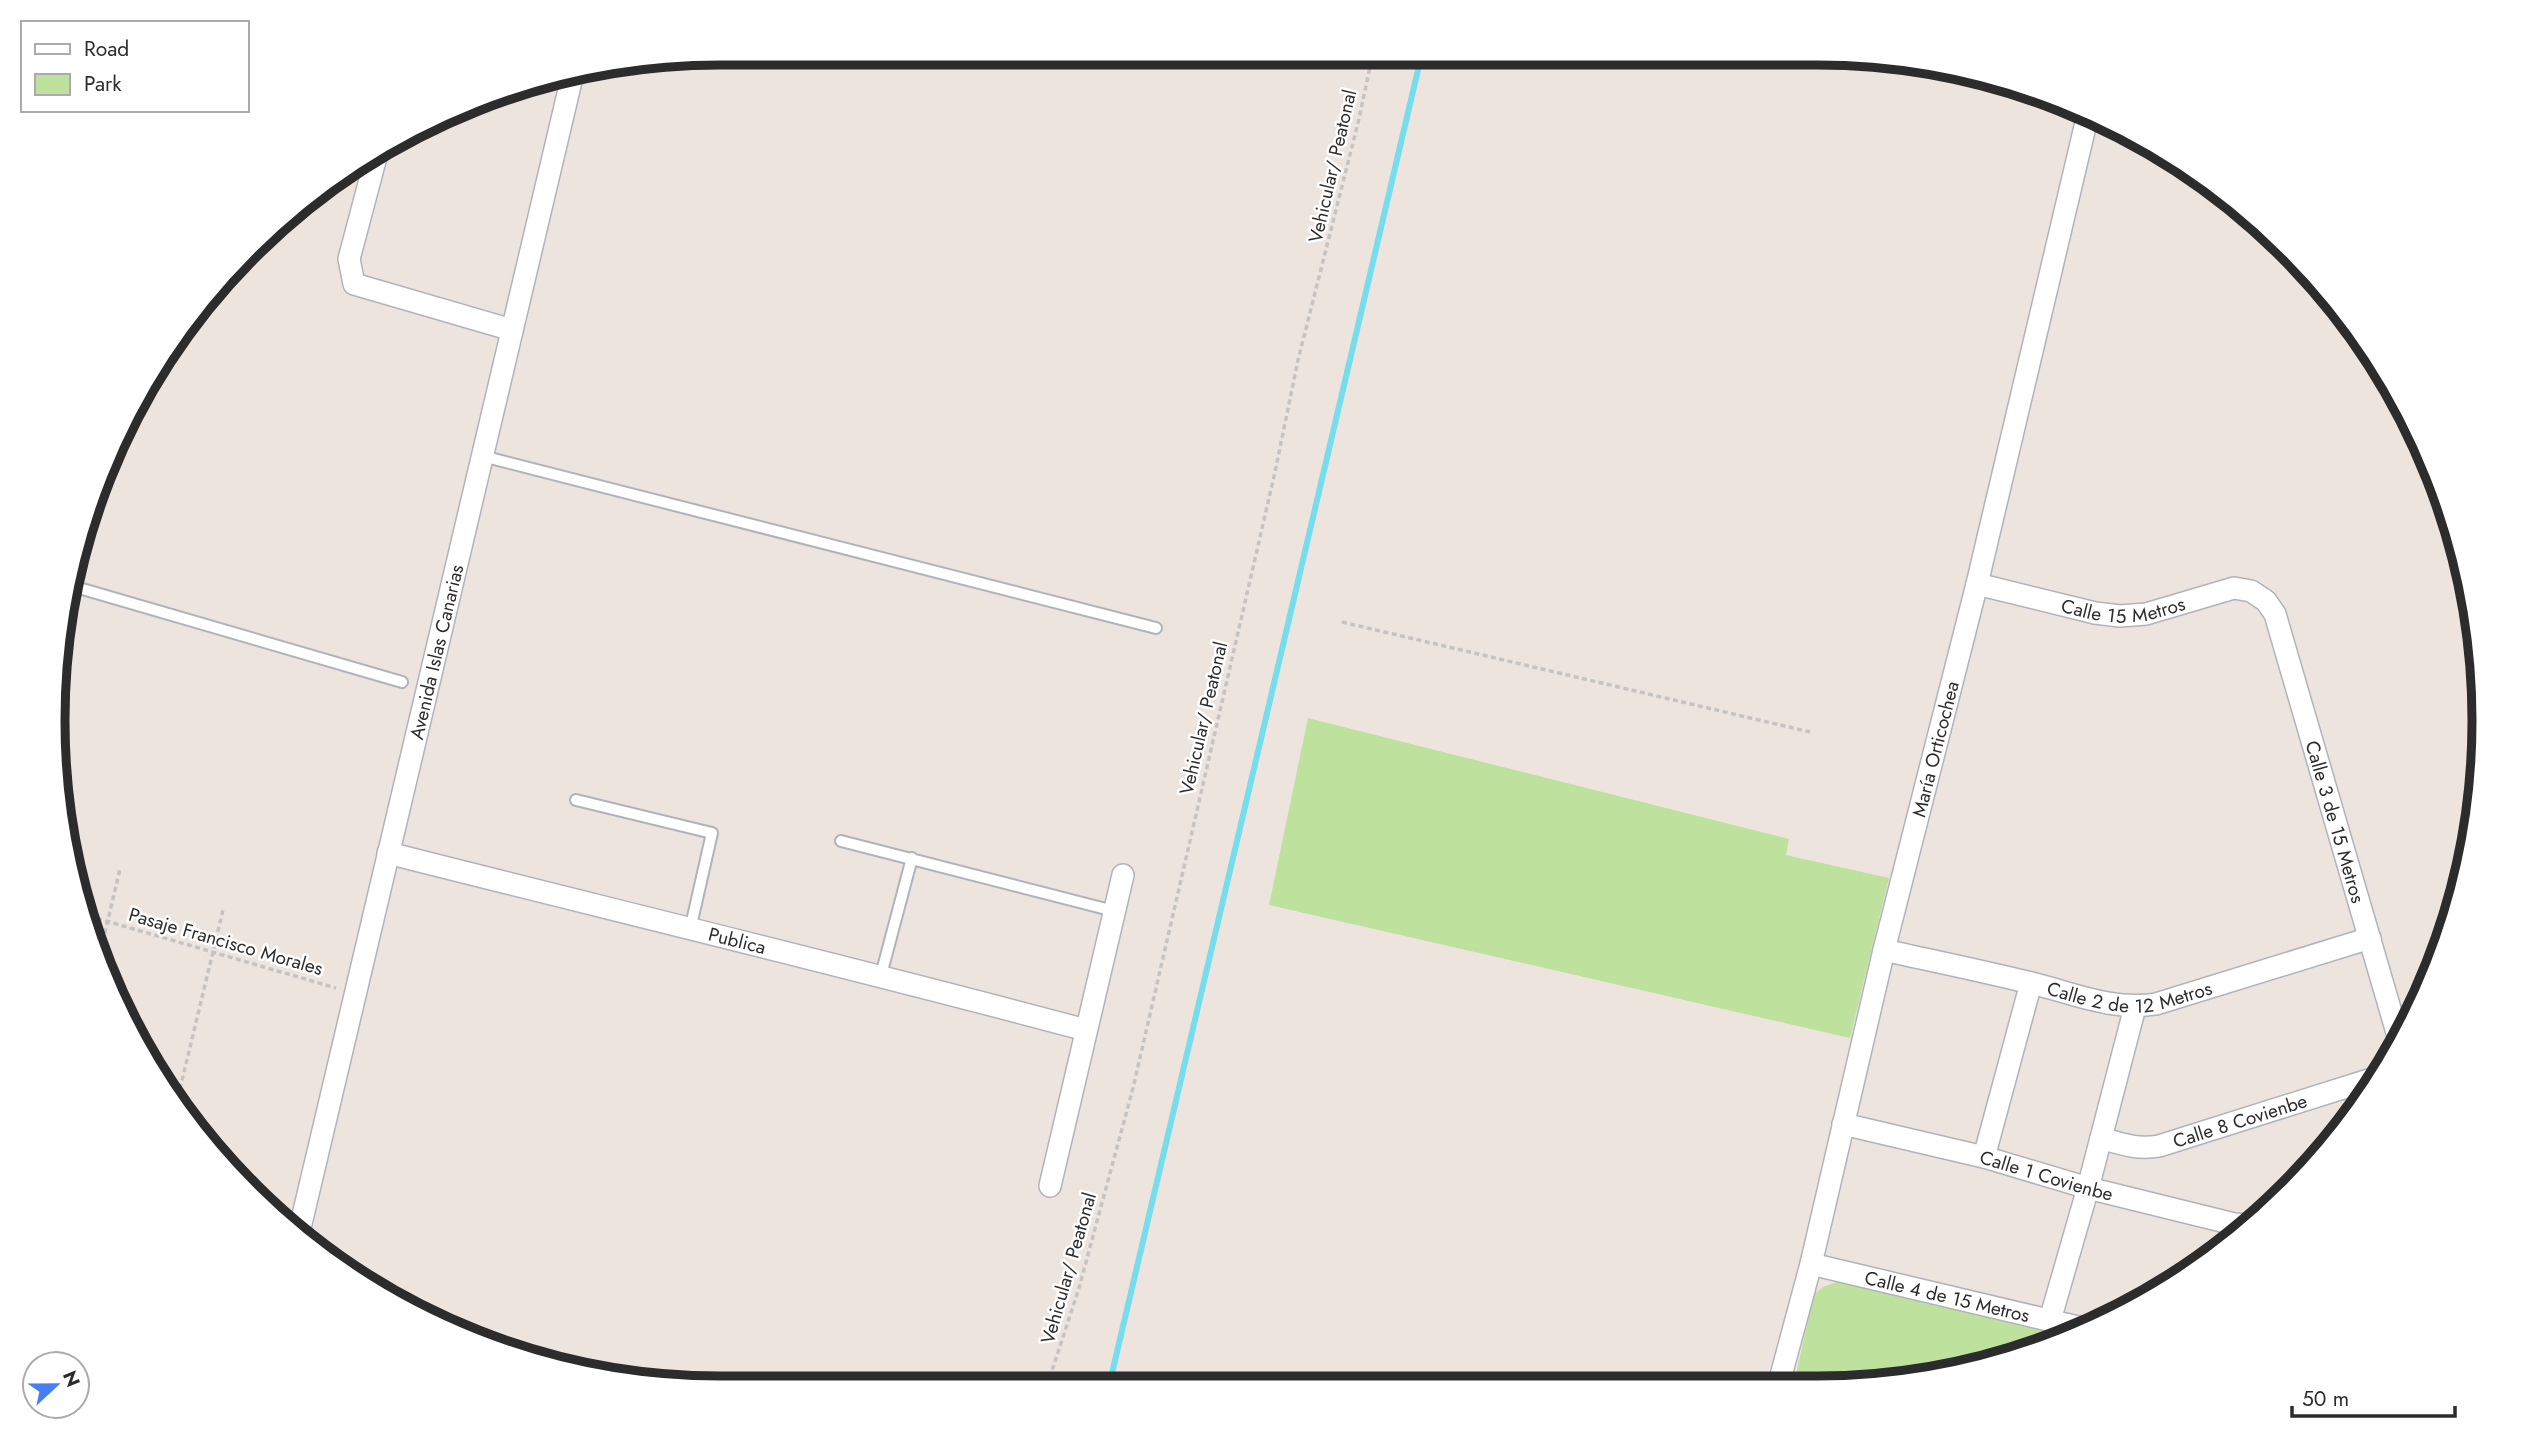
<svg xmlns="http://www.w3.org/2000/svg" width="2537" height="1441" font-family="Jost,sans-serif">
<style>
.green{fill:#bee29d}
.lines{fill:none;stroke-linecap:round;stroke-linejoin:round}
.stream{stroke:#75ddeb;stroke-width:6}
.lane-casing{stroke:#afb3bc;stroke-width:14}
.street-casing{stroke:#afb3bc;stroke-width:24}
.path{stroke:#c4c4c4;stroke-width:3.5;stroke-dasharray:5 3.5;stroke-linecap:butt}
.lane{stroke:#fff;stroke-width:10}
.street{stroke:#fff;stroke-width:21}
.labels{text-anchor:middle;stroke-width:5;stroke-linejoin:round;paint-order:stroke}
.street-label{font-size:19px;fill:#2c2c2c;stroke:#fff}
.rim{fill:none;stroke:#2c2c2c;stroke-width:9}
</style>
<rect width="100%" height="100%" fill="#ede4de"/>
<path class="green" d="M1308 718 1789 839 1786 855 1889 878 1850 1038 1269 905Z
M1837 1282 2066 1336 2032 1353 1903 1383H1794L1814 1294 1823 1287Z"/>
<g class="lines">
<path class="stream" d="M1109 1386 1422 53"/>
<g class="lane-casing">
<path id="lane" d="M482 456 1156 628
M72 586 402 682
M576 800 712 833 690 930
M841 841 1114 911
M881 975 912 858"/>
</g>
<g class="street-casing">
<g id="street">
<path d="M376 157 349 259 354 284 512 330"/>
<path id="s1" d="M1977 584 2095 613 2120 616 2146 614 2234 588 2251 591 2266 601 2275 614 2400 1043"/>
<path id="s2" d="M388 853C621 912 854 968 1086 1030"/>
<path id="s3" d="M1884 950C1933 961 1982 971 2031 983 2073 993 2112 1011 2156 1004L2370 938"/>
<path id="s4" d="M1843 1124 1984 1157 2088 1188 2234 1224 2250 1225"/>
<path id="s5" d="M2101 1138C2121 1144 2138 1150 2159 1146L2378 1077"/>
<path d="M1984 1157 2031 983"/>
<path d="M1050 1186 1123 875"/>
<path id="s6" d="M300 1228 572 77"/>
<path id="s7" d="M1811 1264 2082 1328"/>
<path d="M2050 1320 2088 1188 2135 1007"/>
<path id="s8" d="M1779 1383 1811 1264 1884 950 1977 584 2088 114"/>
</g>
</g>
<path class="path" d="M1342 622 1810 732
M89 916 336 988
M99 958 120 869
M178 1097 223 910
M1047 1386 1079 1288 1133 1088 1275 472 1298 360 1358 123 1373 53"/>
<use href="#lane" class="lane"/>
<use href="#street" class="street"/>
</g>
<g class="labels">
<g class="street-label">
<text transform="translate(1332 166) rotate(-77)" y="7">Vehicular/ Peatonal</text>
<text dy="7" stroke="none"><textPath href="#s1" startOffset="150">Calle 15 Metros</textPath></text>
<text dy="7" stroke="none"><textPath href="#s6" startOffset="592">Avenida Islas Canarias</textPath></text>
<text transform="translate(1203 718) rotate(-77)" y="7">Vehicular/ Peatonal</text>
<text dy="7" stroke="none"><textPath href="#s8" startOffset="653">María Orticochea</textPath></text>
<text dy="7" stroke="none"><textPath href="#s1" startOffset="532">Calle 3 de 15 Metros</textPath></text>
<text transform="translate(226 941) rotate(16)" y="7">Pasaje Francisco Morales</text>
<text dy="7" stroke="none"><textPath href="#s2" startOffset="360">Publica</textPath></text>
<text dy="7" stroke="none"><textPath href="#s3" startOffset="252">Calle 2 de 12 Metros</textPath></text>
<text dy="7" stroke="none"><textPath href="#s5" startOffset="144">Calle 8 Covienbe</textPath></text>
<text dy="7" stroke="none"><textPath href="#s4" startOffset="210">Calle 1 Covienbe</textPath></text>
<text transform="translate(1068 1268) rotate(-74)" y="7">Vehicular/ Peatonal</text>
<text dy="7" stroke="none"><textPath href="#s7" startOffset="140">Calle 4 de 15 Metros</textPath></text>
</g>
</g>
<path d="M0 0H2537V1441H0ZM720 65H1817A655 655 0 0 1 2472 720V721A655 655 0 0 1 1817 1376H720A655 655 0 0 1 65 721V720A655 655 0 0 1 720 65Z" fill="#fff" fill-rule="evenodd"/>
<path class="rim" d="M720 65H1817A655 655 0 0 1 2472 720V721A655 655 0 0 1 1817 1376H720A655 655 0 0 1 65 721V720A655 655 0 0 1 720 65Z"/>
<rect x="21" y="21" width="228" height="91" fill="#ffffff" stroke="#ababab" stroke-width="2"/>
<rect x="35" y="44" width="35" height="10" fill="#ffffff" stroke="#ababab" stroke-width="2"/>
<text x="84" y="56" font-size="21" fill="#2c2c2c">Road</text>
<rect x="35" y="74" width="35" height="21" fill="#bee29d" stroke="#ababab" stroke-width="2"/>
<text x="84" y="91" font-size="21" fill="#2c2c2c">Park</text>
<g transform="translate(56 1385) rotate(68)"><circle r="33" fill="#ffffff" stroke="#ababab" stroke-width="2"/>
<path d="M0-5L12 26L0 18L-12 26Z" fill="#447ff5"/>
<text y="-10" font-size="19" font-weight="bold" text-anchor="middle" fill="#2c2c2c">N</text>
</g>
<path d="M2292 1406v10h163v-10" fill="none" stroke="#2c2c2c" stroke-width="3.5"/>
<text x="2302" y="1406" font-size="21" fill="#2c2c2c" stroke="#ffffff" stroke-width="5" paint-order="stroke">50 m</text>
</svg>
